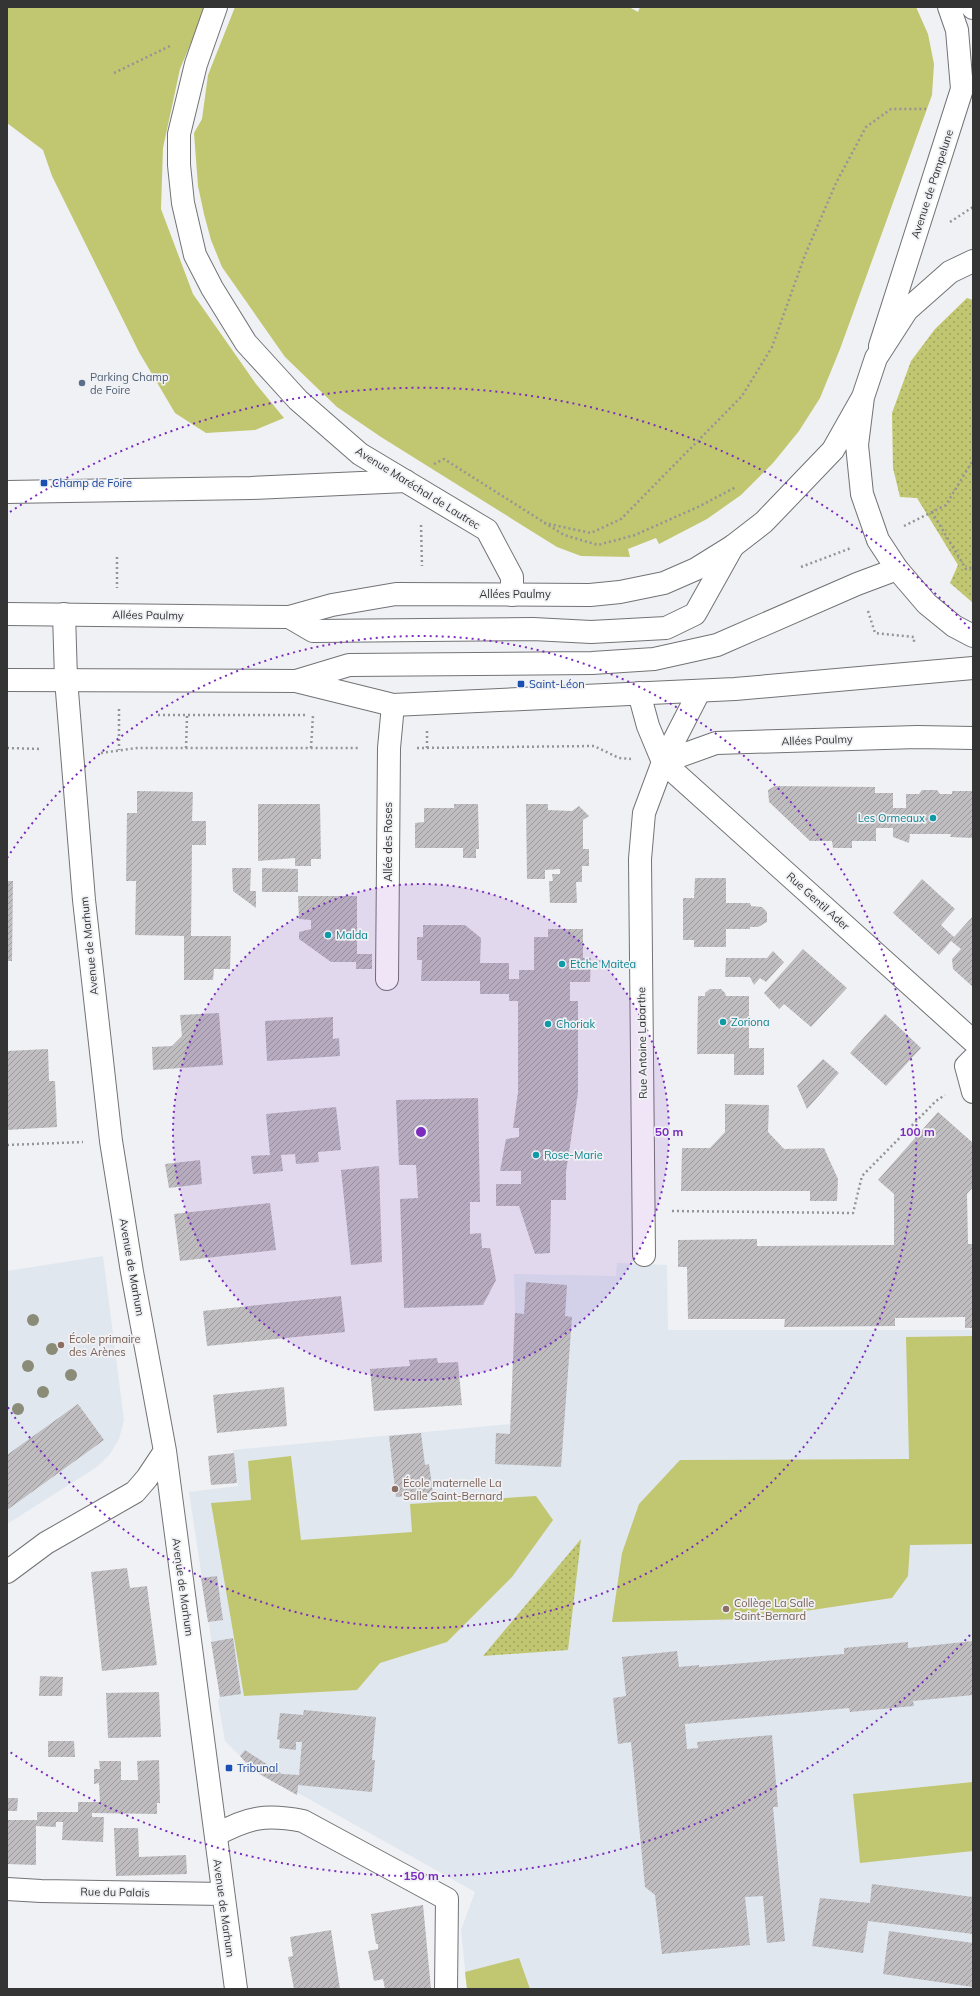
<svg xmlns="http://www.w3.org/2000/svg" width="980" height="1996" font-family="Mulish,sans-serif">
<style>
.built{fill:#e0e7ef}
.grass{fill:url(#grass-dots)}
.park{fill:#c1c670}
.building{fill:url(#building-hatch)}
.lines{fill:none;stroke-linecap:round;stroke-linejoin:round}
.minor-casing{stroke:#727375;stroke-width:24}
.major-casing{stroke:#727375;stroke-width:24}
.path{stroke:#949597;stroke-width:2.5;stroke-dasharray:2 3;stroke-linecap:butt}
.minor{stroke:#fff;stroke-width:22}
.major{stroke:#fff;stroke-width:22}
.tree{fill:#8a8c78}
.ring{fill:none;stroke:#7b2cbf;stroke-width:2;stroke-dasharray:2 4}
.service-dot{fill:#5c6f8a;stroke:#f0f1f4;stroke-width:1.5}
.transit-dot{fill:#1a4fb4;stroke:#f0f1f4;stroke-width:1.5}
.culture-dot{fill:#0f9aa8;stroke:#f0f1f4;stroke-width:1.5}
.education-dot{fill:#8d6e63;stroke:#f0f1f4;stroke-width:1.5}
.labels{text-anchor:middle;stroke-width:3.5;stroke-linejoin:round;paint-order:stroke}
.street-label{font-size:11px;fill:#343435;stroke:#f0f1f4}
.service-label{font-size:11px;fill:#4e5e75;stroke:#f0f1f4;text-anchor:start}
.transit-label{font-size:11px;fill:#164399;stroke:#f0f1f4;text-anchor:start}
.culture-label{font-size:11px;fill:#0d838f;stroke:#f0f1f4;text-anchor:start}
.education-label{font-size:11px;fill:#785e54;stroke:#f0f1f4;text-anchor:start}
.centre{fill:#7b2cbf;stroke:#f0f1f4;stroke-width:2}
.ring-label{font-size:12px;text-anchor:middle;font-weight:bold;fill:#7b2cbf;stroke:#f0f1f4;stroke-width:3.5;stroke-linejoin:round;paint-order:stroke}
</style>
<defs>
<pattern id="grass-dots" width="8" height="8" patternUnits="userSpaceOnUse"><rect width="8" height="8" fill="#c1c670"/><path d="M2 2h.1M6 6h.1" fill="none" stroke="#9ea25d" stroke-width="1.8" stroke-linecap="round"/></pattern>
<pattern id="building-hatch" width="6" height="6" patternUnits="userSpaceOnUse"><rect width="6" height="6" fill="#bfbdc0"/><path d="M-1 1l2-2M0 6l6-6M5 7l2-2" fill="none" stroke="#9c9a9d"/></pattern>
</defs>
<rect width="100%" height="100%" fill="#f0f1f4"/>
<path class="built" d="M103 1256 124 1420 119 1439 110 1454 97 1467 7 1524V1271Z
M617 1263 667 1265 668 1330H973V1989H467L461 1930 475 1892 250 1766 225 1741 218 1701 220 1697 189 1492 238 1486 233 1450 510 1424 515 1313 514 1274 616 1276Z"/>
<path class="grass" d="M967 298 973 300V603L950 583 958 565 917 498 900 497 893 468 892 413 911 361 935 329Z
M581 1539 568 1650 483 1656Z"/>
<path class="park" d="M7 7H206L180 69 163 148 161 209 193 294 256 384 284 418 255 430 206 433 175 413 139 352 52 176 43 150 7 123Z
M235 7H629L638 12 640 7H916L928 34 934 64 932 95 840 349 820 398 799 431 773 463 741 495 707 519 659 544 656 538 628 549 630 557 581 556 557 547 381 437 337 407 285 357 222 267 211 240 204 214 198 186 194 133 202 119 208 75Z
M973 1336V1544L910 1545 908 1576 892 1598 752 1619 612 1622 622 1553 639 1504 680 1460 909 1459 906 1337Z
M291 1456 301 1540 412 1532 410 1504 536 1496 553 1520 512 1577 447 1642 380 1663 357 1690 244 1696 211 1503 251 1500 248 1461Z
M973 1782V1851L860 1863 853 1794Z
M519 1958 530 1989H467L465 1972Z"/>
<path class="building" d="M775 786 875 787V793H893V808H906V794H919L922 790H937L940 794H952V791H973V838L950 837 951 834H910L909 843 893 837V828H876V841H852V848H833L832 841H810L769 802 768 790Z
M137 791 193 792 192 821H206V845H192L191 936H231L230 969H214L213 980H184V936L135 935 136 881H126L127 813H137Z
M258 804H320L321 859H311V866H295V858L258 861Z
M454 804H478L479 849H476V858H463V848H415V823L424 822V808H454Z
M526 804H548V810L572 811 579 806 589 816 583 820V849H589V866H582V882H576L577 903H550L549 881H553L552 874H560V869L545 870V879H527Z
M232 868H251L250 891H256V908L233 891Z
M262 868 298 869V892H262Z
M695 878H726V903H750L751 906 762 907 767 912V922L758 927H750V929H726V947H694V940H683V898H694Z
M922 879 955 909 941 925 954 937 973 916V987L953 969 952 959 961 949 951 941 939 955 893 913Z
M7 881H13L12 961H7Z
M298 896H357V954H372V969H356V962H331L299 939V932L311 929V920L299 919Z
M423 925H465L481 938 480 963H509V979H519V970H534V937H548V929H583V958H591L590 982H570V1001H578V1093L566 1172V1200H551L550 1253 535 1254 519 1206H496V1184H521V1171H500L506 1139 519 1137V1128H513L518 1092V1001H509V994H480V981H421L422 960H417V937H423Z
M803 949 847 988 811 1027 784 1004 779 1009 764 993Z
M773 951 784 962 766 982 760 978 754 985 750 977H725L726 958H767Z
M710 989H721L725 993 726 996H749V1048H764V1075H734V1054H697L698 996H705V993Z
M219 1013 223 1065 153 1070 152 1047 172 1046 182 1036 180 1015Z
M885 1014 921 1048 886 1086 850 1053Z
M333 1017V1039L339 1038 340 1056 267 1061 265 1021Z
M48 1049 49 1081H55L57 1127 7 1130V1051Z
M823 1059 839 1073 807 1109 797 1086Z
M478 1098 480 1202H470V1234L481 1233 482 1248H490L496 1280 483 1305 404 1308 400 1199 418 1198 416 1165H399L396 1100Z
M725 1104 769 1105 768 1132 784 1149 824 1148 838 1179 837 1201H810V1191H681L682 1148H710L725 1132Z
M336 1107 341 1150 318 1152 319 1162 296 1164 295 1154 281 1155 283 1171 253 1174 251 1156 270 1155 266 1114Z
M938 1112 973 1143V1187L967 1194 968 1244H973V1328H965V1317L895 1318V1326L784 1327 785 1319H688L687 1267H678V1240L757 1239V1246L894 1245V1194L878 1180Z
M200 1160 202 1184 169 1188 165 1164Z
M379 1166 382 1262 351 1265 341 1170Z
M270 1203 276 1250 180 1261 174 1214Z
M526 1282 567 1285 565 1316 572 1317 561 1467 495 1464 496 1433 510 1434 515 1313 524 1314Z
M341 1296 345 1332 207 1346 203 1311Z
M437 1358 438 1363 458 1362 462 1405 374 1411 370 1369 410 1366 409 1360Z
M284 1387 287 1426 217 1433 213 1395Z
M78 1404 104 1440 7 1510V1455Z
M421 1433 425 1465 429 1464 433 1493 396 1497 389 1436Z
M234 1453 237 1483 211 1485 208 1456Z
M127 1568 130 1588 147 1586 157 1665 102 1671 91 1572Z
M217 1576 223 1620 208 1622 201 1578Z
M233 1638 241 1694 220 1697 211 1642Z
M973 1641V1695L913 1701 914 1706 850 1712 849 1708 685 1724 687 1749 698 1748 697 1742 772 1735 778 1807H773L785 1941 767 1943 763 1896 745 1897 750 1945 662 1954 655 1895 645 1887 631 1742 618 1744 613 1698 626 1696 622 1657 677 1651 679 1667 699 1665V1667L844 1654V1648L908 1642V1648Z
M40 1676 63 1677 62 1696H39Z
M159 1692 161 1737 108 1738 106 1693Z
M304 1710 376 1717 372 1760H375L372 1792 298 1785 297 1795 252 1770 240 1756 245 1750 282 1774 299 1775 302 1742H296V1750L279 1748 280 1740 277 1739 280 1713 303 1715Z
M48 1741H74L75 1757H48Z
M159 1760 160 1803H157V1814L92 1813V1817H104L103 1842 62 1840 63 1822H56V1827L36 1826V1865L7 1864V1820H37V1812H78V1802H100L99 1783 94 1784V1769H100L99 1761H121V1780H138L137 1761Z
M7 1798H18L17 1811H7Z
M114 1828H138L139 1857 186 1855 187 1874 116 1876Z
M872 1884 973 1897V1934L868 1921 863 1953 812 1946 820 1898 870 1903Z
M423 1905 431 1989H385L383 1979 374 1981 371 1965 368 1951 378 1949V1944H376L371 1914Z
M331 1930 340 1989H294L288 1957 293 1956 290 1937Z
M889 1931 973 1943V1987L883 1974Z"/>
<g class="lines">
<g class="minor-casing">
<path id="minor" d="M216 7 196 64 179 134V165L183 203 195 255 212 288 246 343 298 400 360 454 487 530 512 577V595
M972 7 973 8
M880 346 962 89 957 30 949 7
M7 492 251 488 406 481
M64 614 66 679 84 900 111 1141 132 1272 165 1451 236 1989
M289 617 313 631 533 629 591 632 666 628 695 614 733 546
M296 681 349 665 592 663 654 659 717 645 857 584 897 569
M639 693 648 726 663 762 973 1041
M663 762 716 743 917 737 973 738
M387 979 389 748 393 705
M973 1059 966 1066 973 1092
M644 1255 640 859 644 813 663 762 699 692
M7 1572 46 1543 135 1492 147 1478 165 1451
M216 1835C248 1817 266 1814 303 1821L447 1899 446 1989
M7 1889 41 1891 223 1894"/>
</g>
<g class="major-casing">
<path id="major" d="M973 261 950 272 907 310 876 358 863 397 857 445 862 494 878 540 897 569 927 604 954 626 973 636
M7 614 289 617 332 605 396 594 590 595 620 592 664 583 696 569 733 546 764 522 833 450 863 397
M7 680 296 681 393 705 735 689 973 668"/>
</g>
<path class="path" d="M114 73 172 45
M950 222 973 207
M434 464 444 459 564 535 598 545 635 535 700 506 736 487
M932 512 966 569 973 567
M544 523 591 533 621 519 742 396 772 347 805 255 836 183 866 127 891 109H926
M421 525 422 566
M904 526 946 505 973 460
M117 557V588
M801 567 851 548
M868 611 875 633 914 637V644
M119 709V750
M158 715H308
M427 731V748
M7 748 42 749
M186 748 187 716
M311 748 313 715
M417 748 594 746 619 758 631 759
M101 753 137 748H360
M7 1145 83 1142
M672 1211 853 1213 862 1176 936 1101 945 1095"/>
<use href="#minor" class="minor"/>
<use href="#major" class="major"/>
</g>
<g class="tree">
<circle cx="33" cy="1320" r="6"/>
<circle cx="52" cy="1349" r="6"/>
<circle cx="28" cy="1366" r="6"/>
<circle cx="71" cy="1375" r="6"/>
<circle cx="43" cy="1392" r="6"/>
<circle cx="18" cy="1409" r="6"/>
</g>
<circle cx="421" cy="1132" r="248" fill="#7b2cbf" fill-opacity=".12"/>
<g class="ring">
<circle cx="421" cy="1132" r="248"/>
<path d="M7 858A496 496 0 1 1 7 1406"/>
<path d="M970 1635A744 744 0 0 1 10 1752M10 512A744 744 0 0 1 970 629"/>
</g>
<circle class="service-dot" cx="82" cy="383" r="4"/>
<g class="transit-dot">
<rect x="40" y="479" width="8" height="8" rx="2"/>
<rect x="517" y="680" width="8" height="8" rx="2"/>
<rect x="225" y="1764" width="8" height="8" rx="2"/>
</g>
<g class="culture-dot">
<circle cx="933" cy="818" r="4"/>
<circle cx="328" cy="935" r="4"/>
<circle cx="562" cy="964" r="4"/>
<circle cx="723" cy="1022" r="4"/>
<circle cx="548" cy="1024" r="4"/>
<circle cx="536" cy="1155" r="4"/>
</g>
<g class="education-dot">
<circle cx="61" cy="1345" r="4"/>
<circle cx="395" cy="1489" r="4"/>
<circle cx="726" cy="1609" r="4"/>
</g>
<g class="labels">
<g class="street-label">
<text transform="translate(932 184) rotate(-72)" y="4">Avenue de Pampelune</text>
<text transform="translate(418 488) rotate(32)" y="4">Avenue Maréchal de Lautrec</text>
<text x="515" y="598">Allées Paulmy</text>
<text transform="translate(148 615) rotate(1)" y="4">Allées Paulmy</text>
<text transform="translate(817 740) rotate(-2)" y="4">Allées Paulmy</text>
<text transform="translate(388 842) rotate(-90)" y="4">Allée des Roses</text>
<text transform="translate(818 901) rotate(42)" y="4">Rue Gentil Ader</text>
<text transform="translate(89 946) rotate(-96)" y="4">Avenue de Marhum</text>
<text transform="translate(642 1043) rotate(-91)" y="4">Rue Antoine Labarthe</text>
<text transform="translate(132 1267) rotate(80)" y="4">Avenue de Marhum</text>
<text transform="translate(183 1587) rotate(82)" y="4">Avenue de Marhum</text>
<text transform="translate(115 1892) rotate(1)" y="4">Rue du Palais</text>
<text transform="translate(224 1908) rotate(82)" y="4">Avenue de Marhum</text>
</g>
<g class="service-label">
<text x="90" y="381">Parking Champ<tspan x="90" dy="13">de Foire</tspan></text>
</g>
<g class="transit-label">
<text x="52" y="487">Champ de Foire</text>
<text x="529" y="688">Saint-Léon</text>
<text x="237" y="1772">Tribunal</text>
</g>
<g class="culture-label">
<text x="925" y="822" text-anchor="end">Les Ormeaux</text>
<text x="336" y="939">Malda</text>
<text x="570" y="968">Etche Maitea</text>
<text x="731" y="1026">Zoriona</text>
<text x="556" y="1028">Choriak</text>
<text x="544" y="1159">Rose-Marie</text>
</g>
<g class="education-label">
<text x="69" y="1343">École primaire<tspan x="69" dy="13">des Arènes</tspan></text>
<text x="403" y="1487">École maternelle La<tspan x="403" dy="13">Salle Saint-Bernard</tspan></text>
<text x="734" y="1607">Collège La Salle<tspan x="734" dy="13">Saint-Bernard</tspan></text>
</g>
</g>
<circle cx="421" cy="1132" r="6" class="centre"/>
<g class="ring-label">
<text x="669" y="1136">50 m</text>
<text x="917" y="1136">100 m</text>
<text x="421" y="1880">150 m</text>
</g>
<rect width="980" height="1996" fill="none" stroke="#343435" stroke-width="16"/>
</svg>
